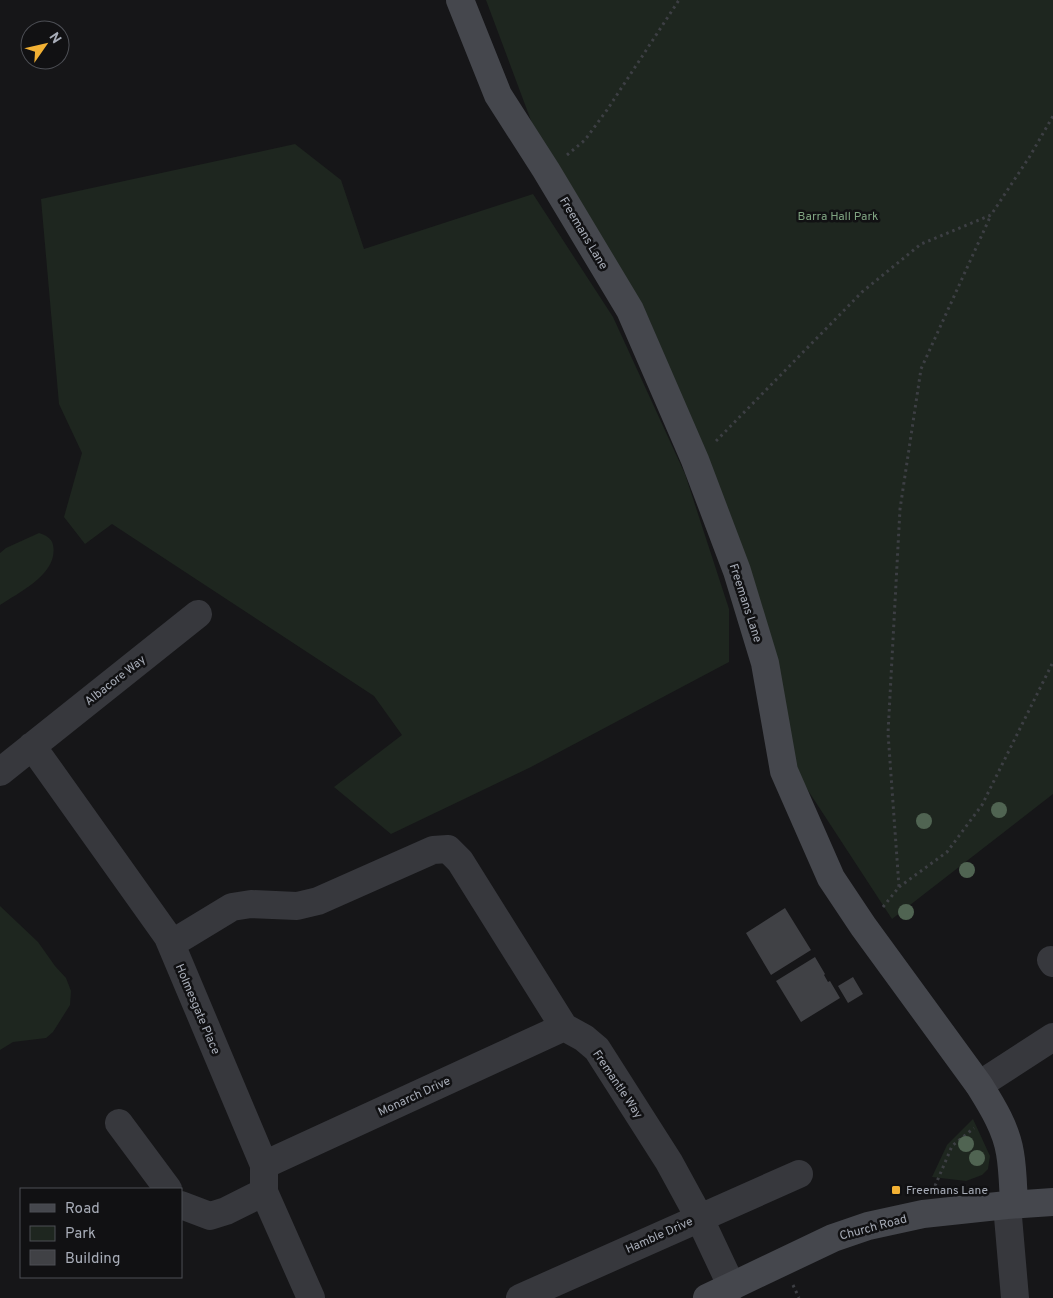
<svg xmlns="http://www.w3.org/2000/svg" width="1053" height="1298" font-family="Overpass,sans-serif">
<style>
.green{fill:#1e261f}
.building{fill:#404145}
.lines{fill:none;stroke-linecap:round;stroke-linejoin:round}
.path{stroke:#3d3f44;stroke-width:3;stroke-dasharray:2.5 4;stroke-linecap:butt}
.street{stroke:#37383d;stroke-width:28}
.secondary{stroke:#45474d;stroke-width:28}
.tree{fill:#506452}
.poi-dot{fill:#f2b134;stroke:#111113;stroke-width:2}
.labels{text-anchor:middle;stroke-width:5;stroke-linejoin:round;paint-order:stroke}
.park-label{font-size:12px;fill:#7fa381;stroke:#111113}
.street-label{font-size:12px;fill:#a8adb8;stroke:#111113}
.poi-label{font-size:12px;fill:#a8adb8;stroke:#111113;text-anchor:start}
</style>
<rect width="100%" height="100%" fill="#161618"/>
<path class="green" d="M486 0H1053V794L892 919 794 769 704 452 649 319 536 134Z
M295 144 341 180 364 249 533 194 613 317 685 474 729 609V662L531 767 391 834 334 787 402 735 374 696 112 524 85 544 64 517 82 453 59 404 41 199Z
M39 533C45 535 52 538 53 545 59 573 20 592 0 605V553L6 548Z
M0 906 38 942 55 966 66 978 71 991 70 1005 53 1032 46 1038 13 1042 0 1050Z
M973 1119 990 1156 988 1169 982 1175 966 1181 932 1177 947 1145Z"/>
<path class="building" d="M785 908 811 950 771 975 746 933Z
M815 957 825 974 824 975 828 982 830 981 840 998 801 1022 776 981Z
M853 977 863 994 848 1003 838 986Z"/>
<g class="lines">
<path class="path" d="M567 155 585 140 607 110 679 0
M716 441 862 292 921 244 991 215 1030 156 1053 116
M899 887 947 852 982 805 1053 662
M883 907 899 887 888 733 900 509 921 369 991 215
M935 1186 952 1146 974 1128
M793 1285 799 1298"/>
<path class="street" d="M32 746 168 937 264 1165V1192L311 1298
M0 772 198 614
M171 944 232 907 251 904 297 906 318 901 433 850 448 849 460 861 564 1027 584 1038 597 1049 669 1162 699 1217 732 1287
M1051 960 1053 963
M979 1085 1053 1037
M119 1123 168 1189
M264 1165 564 1027
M181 1205 210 1216 226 1211 264 1192
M1007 1205 1015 1298
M520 1298 799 1174"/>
<path class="secondary" d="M460 0 498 95 546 170 630 310 695 460 737 571 765 663 784 771 831 878 863 926 979 1085C992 1106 1006 1128 1010 1153 1013 1170 1013 1187 1014 1204
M707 1298 833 1238 868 1226 923 1214 1007 1205 1053 1202"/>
</g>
<g class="tree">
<circle cx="999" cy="810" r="8"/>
<circle cx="924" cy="821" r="8"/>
<circle cx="967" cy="870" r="8"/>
<circle cx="906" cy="912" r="8"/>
<circle cx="966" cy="1144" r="8"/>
<circle cx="977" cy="1158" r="8"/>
</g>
<rect class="poi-dot" x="891" y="1185" width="10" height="10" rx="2.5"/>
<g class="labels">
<g class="park-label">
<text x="838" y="220">Barra Hall Park</text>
</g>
<g class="street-label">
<text transform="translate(584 233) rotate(59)" y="4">Freemans Lane</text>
<text transform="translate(746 603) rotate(72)" y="4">Freemans Lane</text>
<text transform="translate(115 680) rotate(-38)" y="4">Albacore Way</text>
<text transform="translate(198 1009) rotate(67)" y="4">Holmesgate Place</text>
<text transform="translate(618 1084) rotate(56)" y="4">Fremantle Way</text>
<text transform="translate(414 1096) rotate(-25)" y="4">Monarch Drive</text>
<text transform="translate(873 1227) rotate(-15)" y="4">Church Road</text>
<text transform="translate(659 1235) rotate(-24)" y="4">Hamble Drive</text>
</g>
<g class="poi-label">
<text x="906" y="1194">Freemans Lane</text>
</g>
</g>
<rect x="20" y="1188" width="162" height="90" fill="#111113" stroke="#4d4f55"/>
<rect x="30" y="1204" width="25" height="8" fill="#45474d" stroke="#4d4f55"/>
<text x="65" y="1213" font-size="15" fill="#a8adb8">Road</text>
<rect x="30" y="1226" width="25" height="15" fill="#1e261f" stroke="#4d4f55"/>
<text x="65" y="1238" font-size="15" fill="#a8adb8">Park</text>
<rect x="30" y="1250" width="25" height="15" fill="#404145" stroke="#4d4f55"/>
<text x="65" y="1263" font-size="15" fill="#a8adb8">Building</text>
<g transform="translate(45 45) rotate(56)"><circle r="24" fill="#111113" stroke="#4d4f55"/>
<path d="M0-4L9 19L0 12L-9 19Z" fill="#f2b134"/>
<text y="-8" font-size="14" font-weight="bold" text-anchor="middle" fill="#a8adb8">N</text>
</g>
</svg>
